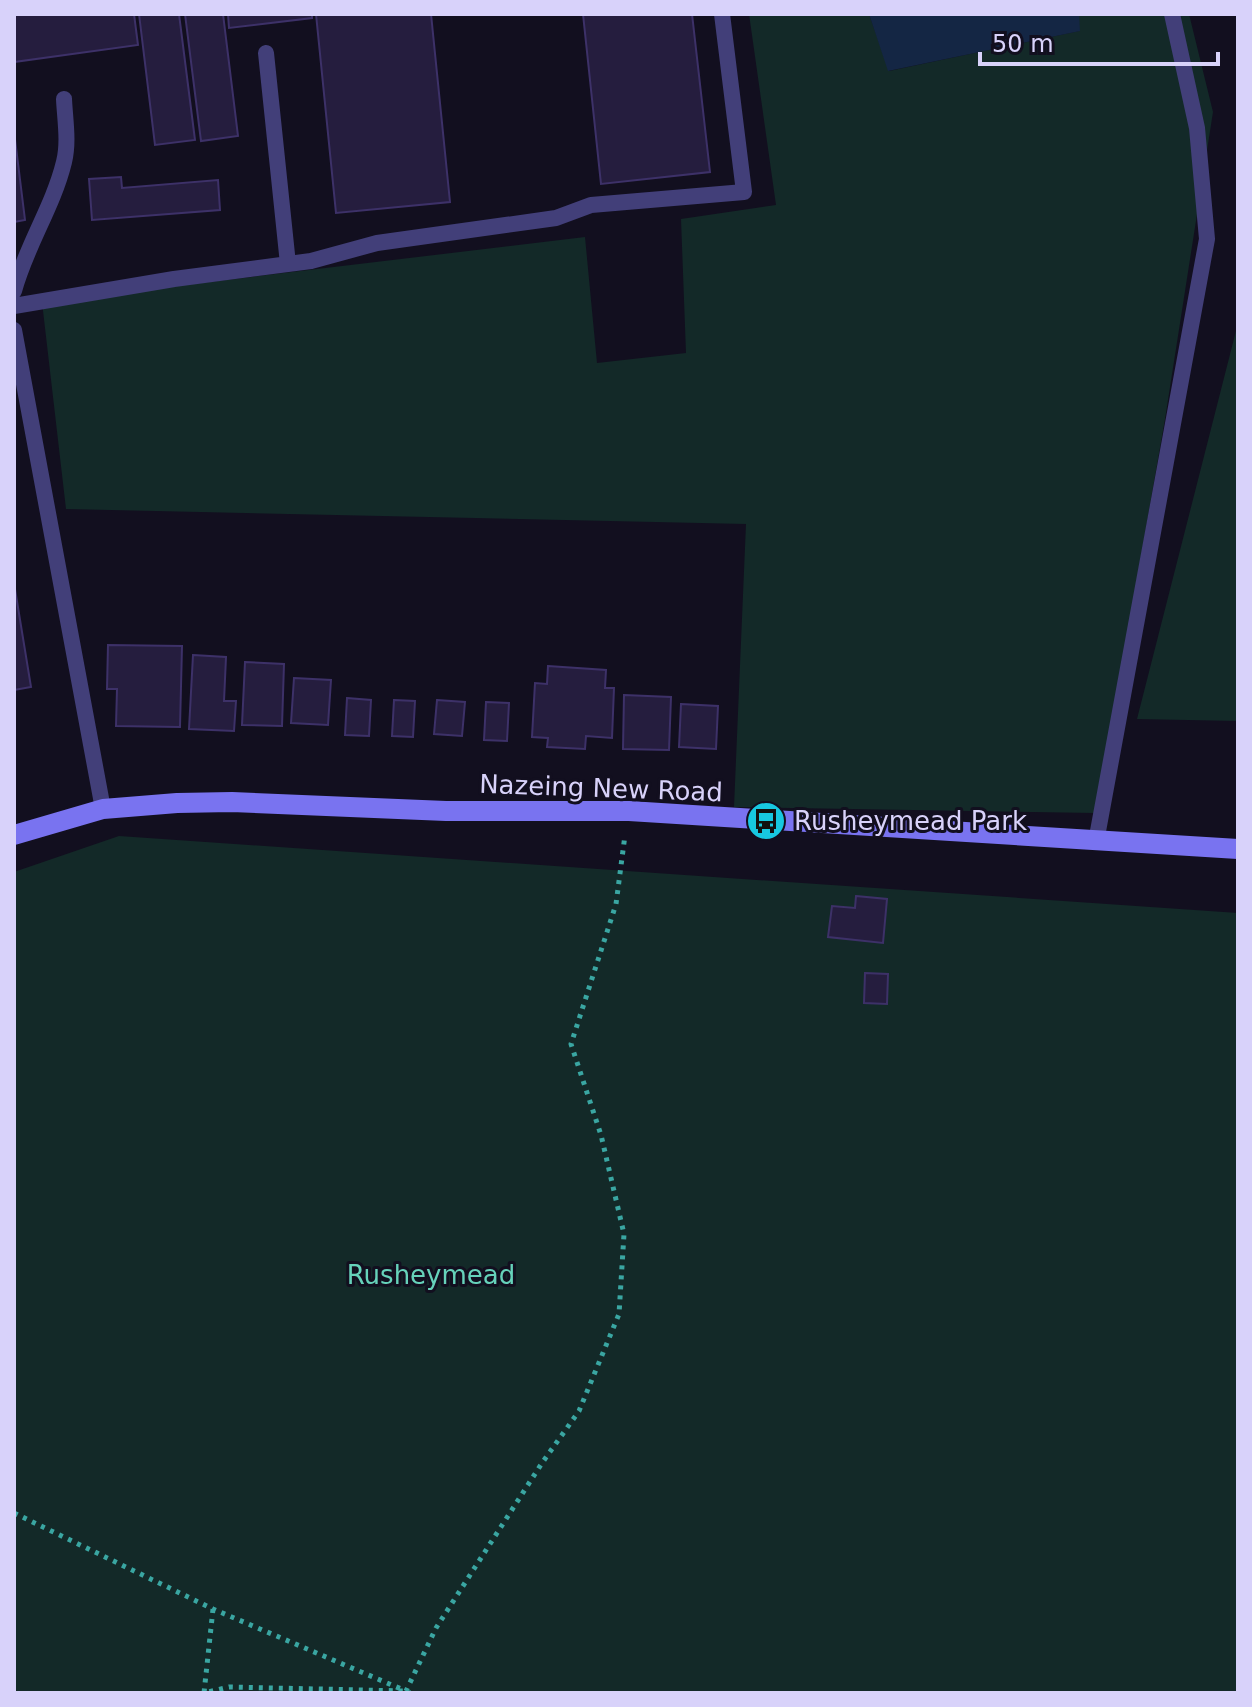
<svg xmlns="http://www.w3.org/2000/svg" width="1252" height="1707" font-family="'DejaVu Sans',sans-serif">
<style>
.green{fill:#132928}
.water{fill:#142644}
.building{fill:#251d3e;stroke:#3d3168;stroke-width:2}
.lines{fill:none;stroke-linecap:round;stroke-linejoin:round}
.path{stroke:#3aa6a2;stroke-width:5;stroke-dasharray:4 6;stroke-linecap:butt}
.lane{stroke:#423f79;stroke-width:16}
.secondary{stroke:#7973f0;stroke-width:20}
.labels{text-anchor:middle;stroke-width:6;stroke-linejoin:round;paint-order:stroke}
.street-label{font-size:26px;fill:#d8d2fa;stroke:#120f1f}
.poi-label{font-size:26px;fill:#d8d2fa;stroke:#120f1f;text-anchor:start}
.park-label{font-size:26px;fill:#66d2ba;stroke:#120f1f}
</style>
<rect width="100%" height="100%" fill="#120f1f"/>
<path class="green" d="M749 14H869L889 71 1079 31V14H1189L1213 112 1165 419 1096 813 734 807 746 524 66 509 42 302 585 237 597 363 686 353 681 219 776 205Z
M1238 323V721L1137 719Z
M119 836 1238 913V1693H14V872Z"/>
<path class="water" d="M869 14H1079L1080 31 888 71Z"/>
<path class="building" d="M14 14H134L138 45 14 62Z
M139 14H179L195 140 155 145Z
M185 14H223L238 136 201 141Z
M228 14H312V18L229 28Z
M316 14H431L450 202 336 213Z
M583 14H692L710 172 601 184Z
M14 131 25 220 14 222Z
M121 177 122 188 218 180 220 210 92 220 89 179Z
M14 583 31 687 14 690Z
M108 645 182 646 180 727 116 726 117 689H107Z
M193 655 226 657 224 701H236L234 731 189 729Z
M245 662 284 664 282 726 242 725Z
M548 666 606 670 605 688H614L612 738 586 736 585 749 547 747 548 738 532 737 535 683 547 684Z
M294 678 331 680 328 725 291 723Z
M624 695 671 697 669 750 623 749Z
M347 698 371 700 369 736 345 735Z
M394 700 415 701 413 737 392 736Z
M437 700 465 702 462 736 434 734Z
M486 702 509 703 507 741 484 740Z
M681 704 718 706 716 749 679 747Z
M856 896 887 899 883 943 828 937 832 906 855 908Z
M865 973 888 974 887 1004 864 1003Z"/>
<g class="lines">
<path class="path" d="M14 1513 213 1609 406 1691 436 1628 542 1463 579 1411 619 1314 624 1234 601 1135 571 1044 616 904 625 835
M213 1609 204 1693 229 1687 406 1691 410 1693"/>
<path class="lane" d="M266 53 288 264
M14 291C26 246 53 207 64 162 69 142 65 120 64 99
M14 306 174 279 311 261 377 243 556 218 591 205 744 192 722 14
M14 330 103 809
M1096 842 1207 239 1197 128 1172 14"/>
<path class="secondary" d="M14 835 103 809 177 803 232 802 446 811H629L1238 849"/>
</g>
<defs>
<g id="bus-disc" transform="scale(2)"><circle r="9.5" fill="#17c8e1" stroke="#120f1f"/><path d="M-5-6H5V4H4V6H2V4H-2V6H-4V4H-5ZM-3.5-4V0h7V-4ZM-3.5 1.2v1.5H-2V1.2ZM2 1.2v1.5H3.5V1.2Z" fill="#111"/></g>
</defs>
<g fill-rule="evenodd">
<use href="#bus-disc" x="766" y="821"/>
</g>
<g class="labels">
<g class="street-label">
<text transform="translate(601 788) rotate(2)" y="9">Nazeing New Road</text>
</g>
<g class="poi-label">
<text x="794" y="830">Rusheymead Park</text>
</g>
<g class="park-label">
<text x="431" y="1284">Rusheymead</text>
</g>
</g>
<rect width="1252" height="1707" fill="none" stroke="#d8d2fa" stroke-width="32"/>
<path d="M980 52v12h238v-12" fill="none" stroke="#d8d2fa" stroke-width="4"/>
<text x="992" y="52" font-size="24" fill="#d8d2fa" stroke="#120f1f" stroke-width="6" paint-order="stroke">50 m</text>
</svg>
